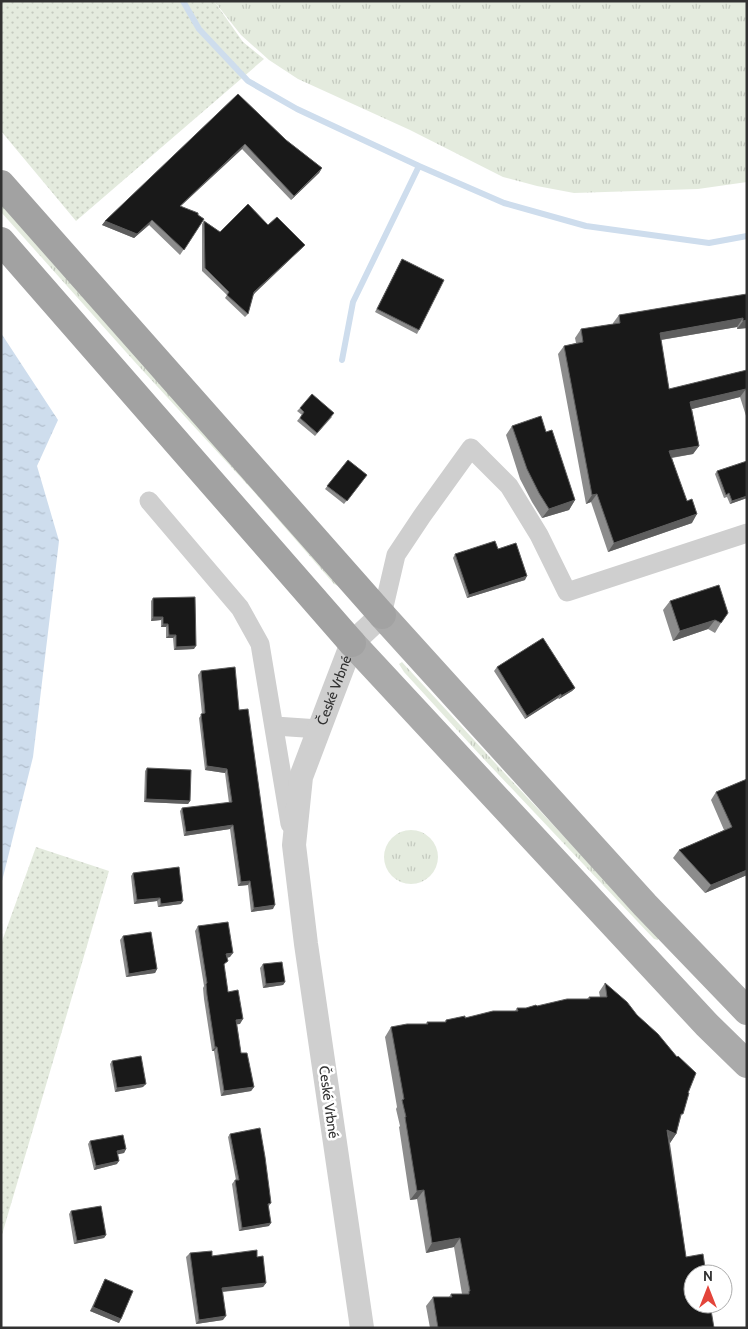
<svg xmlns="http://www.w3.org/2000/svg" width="748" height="1329" font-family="Cabin,sans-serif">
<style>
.grass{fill:url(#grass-tufts)}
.garden{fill:url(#garden-dots)}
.water{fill:url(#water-ripples)}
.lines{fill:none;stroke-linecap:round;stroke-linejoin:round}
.stream{stroke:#cedded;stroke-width:6}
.minor{stroke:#cfcfcf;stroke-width:19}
.tertiary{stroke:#cfcfcf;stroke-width:24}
.primary{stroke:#aaa;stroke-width:28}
.trunk{stroke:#a2a2a2;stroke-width:28}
.wall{fill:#8c8c8c}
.shaded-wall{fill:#5e5e5e}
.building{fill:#191919;stroke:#5e5e5e}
.labels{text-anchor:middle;stroke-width:5;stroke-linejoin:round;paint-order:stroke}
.street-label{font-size:14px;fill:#323232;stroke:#fff}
</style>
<defs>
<pattern id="grass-tufts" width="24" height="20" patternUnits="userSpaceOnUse" patternTransform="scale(1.25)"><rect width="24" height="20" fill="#e4ebde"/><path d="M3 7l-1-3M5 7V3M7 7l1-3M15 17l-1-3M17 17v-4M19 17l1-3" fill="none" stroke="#c4cabf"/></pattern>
<pattern id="garden-dots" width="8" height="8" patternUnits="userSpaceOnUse" patternTransform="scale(1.25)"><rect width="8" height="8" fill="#e4ebde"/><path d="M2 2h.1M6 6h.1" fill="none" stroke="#c4cabf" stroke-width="1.8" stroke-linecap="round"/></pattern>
<pattern id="water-ripples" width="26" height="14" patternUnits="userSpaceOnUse" patternTransform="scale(1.25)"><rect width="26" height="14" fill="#cedded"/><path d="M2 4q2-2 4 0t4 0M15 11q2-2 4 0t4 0" fill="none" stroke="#b1becc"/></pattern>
</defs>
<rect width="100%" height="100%" fill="#fff"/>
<path class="grass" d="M214 1H747V182L698 189 574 193 537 186 503 177 410 130 298 79 269 60 241 35Z
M1 203 338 586 334 584 255 493 134 361 1 212Z
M402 662 509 778 658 936V940L654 939 481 756 404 672 399 664Z
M384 857a27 27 0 1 1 54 0a27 27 0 1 1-54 0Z"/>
<path class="garden" d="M1 1H214L243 42 264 59 76 221 1 131Z
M36 847 109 871 1 1238V944Z"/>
<path class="water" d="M1 333 58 420 37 466 59 541 33 757 1 885Z"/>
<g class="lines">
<path class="stream" d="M183 1 199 29 248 81 297 109 419 166 504 203 586 226 709 243 747 236
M342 360 353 302 419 166"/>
<path class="minor" d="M149 501 240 608 260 644 290 824
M382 615 396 555 422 516 471 448 509 486 539 535 567 592 747 533
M275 726 319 729"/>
<path class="tertiary" id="s1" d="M362 1328 306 944 294 845 301 777 329 703 352 643 382 615"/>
<path class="primary" d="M382 615 645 905 747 1011
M352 643 707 1025 747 1064"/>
<path class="trunk" d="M1 184 382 615
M1 241 352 643"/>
</g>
<path class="wall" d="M238 94 286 140 322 168 319 173 291 200 242 149 181 206 198 215 204 219 180 255 149 225 134 238 102 225Z
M204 221 220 232 268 225 302 248 253 294 248 314 245 317 225 298 227 295 202 271V224Z
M402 259 419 330 417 334 375 312Z
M747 294V328L737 329V327L661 340 669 389 747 370V419L740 397 692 409 699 446 693 454 672 458 692 523 608 552 591 502 586 504 558 354 564 346 576 343 575 338 581 329 613 324V323L619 315 709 300Z
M300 408 332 417 315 436 297 421 302 415 297 411Z
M512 426 546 432 575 500 569 510 542 518 532 502 520 479 506 435Z
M348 460 367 475 344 504 325 489Z
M717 471 747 498 730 504 727 497 724 498 715 474Z
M498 549 525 580 467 598 453 558 455 554Z
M153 598 194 649 174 650 173 638H166V627H161V620L151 621V601Z
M670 601 721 623 715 633 708 629 673 641 663 610Z
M497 667 575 688 572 691 559 699 558 698 525 719 494 671Z
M201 671 239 710 273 909 251 912 248 885 238 886 230 829 184 836 180 811 182 808 229 803 225 773 205 770 199 718 202 714 198 675Z
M147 768 190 801 188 804 144 802 145 771Z
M747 779V875L705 893 673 858 679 850 724 830 711 800 716 792Z
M133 873 181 904 158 907 157 901 134 904 131 876Z
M198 926 230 957 227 958 224 965 228 992 240 1024H237L241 1053 254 1087 251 1091 221 1096 214 1051H212L204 999 203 988 204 986 195 931Z
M123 936 157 969 155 973 126 977 120 940Z
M263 964 285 982 283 985 263 988 260 968Z
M605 983 688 1093 676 1134 670 1143 686 1257 714 1328H430L426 1306 433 1297H449L451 1294H462L454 1247 426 1253 417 1199 410 1200 399 1127 400 1126 396 1109 397 1107 385 1037 391 1027 426 1024 427 1022H445L446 1020 515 1011 517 1008H526L587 999 589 997H600L599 992Z
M112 1061 143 1087 115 1092 110 1064Z
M230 1134 271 1203 269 1206V1226L239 1231 232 1184 235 1180H236L228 1137Z
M90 1141 126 1149 124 1153 117 1154V1164L94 1170 88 1144Z
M71 1211 106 1235 104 1238 74 1244 69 1214Z
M190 1253 212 1256 257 1257 266 1283 263 1287 223 1292V1320L196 1324 186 1257Z
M105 1279 121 1319 119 1323 90 1311 103 1283Z"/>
<path class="shaded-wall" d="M245 144 242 149 176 210 180 206Z
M322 168 319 173 291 200 294 196Z
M152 220 149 225 134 238 102 225 105 221Z
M305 245 302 248 252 296 254 292Z
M743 318 737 327 654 341 660 333Z
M747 320V328L737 329 743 321Z
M746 389 740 397 684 411 690 402Z
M699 446 693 454 663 459 669 451Z
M597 494 591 502 586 504 592 495Z
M747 496V498L730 504 732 501Z
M575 500 569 510 542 518 549 509Z
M697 514 692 523 608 552 614 543Z
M527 576 525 580 467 598 469 595Z
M153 617H163L161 620 151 621Z
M715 620 708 629 673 641 680 631Z
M163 624H168L166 627H161Z
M169 635H176L173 638H166Z
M196 646 194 649 174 650 176 647Z
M575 688 572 691 559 699 561 696Z
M561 694 558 698 525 719 527 716Z
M207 766 227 769 225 773 205 770Z
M146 799 190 801 188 804 144 802Z
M233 825 230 829 184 836 186 832Z
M747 870V875L705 893 711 885Z
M250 881 248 885 238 886 241 882Z
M160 898 157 901 134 904 137 900Z
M183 901 181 904 158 907 161 904Z
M275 905 273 909 251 912 254 908Z
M233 953 230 957 223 958 226 954Z
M157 969 155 973 126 977 129 974Z
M285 982 283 985 263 988 266 984Z
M243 1019 240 1024 233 1025 236 1020Z
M215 1047H217L214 1051H212Z
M146 1084 143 1087 115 1092 117 1088Z
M254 1087 251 1091 221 1096 224 1091Z
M667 1130 676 1134 670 1143Z
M126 1149 124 1153 115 1155 117 1151Z
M119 1161 117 1164 94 1170 96 1166Z
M424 1190 417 1199 410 1200 417 1191Z
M271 1223 269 1226 239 1231 242 1228Z
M106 1235 104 1238 74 1244 77 1241Z
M460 1238 454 1247 426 1253 432 1243Z
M266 1283 263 1287 219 1292 222 1288Z
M93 1307 121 1319 119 1323 90 1311Z
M226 1316 223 1320 196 1324 199 1320Z"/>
<path class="building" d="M238 94 286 140 322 168 294 196 245 144 180 206 198 213V215L204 219 184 250 152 220 137 234 105 221Z
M248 204 268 225 277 217 305 245 254 292 248 314 227 295 229 292 205 268 204 221 220 232Z
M402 259 444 280 419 330 377 309Z
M747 294V320L743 321V318L660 333 669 389 747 370V392L746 389 690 402 699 446 669 451 687 501 692 499 697 514 614 543 597 494 592 495 564 346 583 342 581 329 620 323 619 315 709 300Z
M312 394 334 413 317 433 300 418 304 412 300 408Z
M541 416 546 432 552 430 575 500 549 509 539 493 527 469 512 426Z
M348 460 367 475 347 501 327 486Z
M747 461V496L732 501 729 493 726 495 717 471Z
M495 541 498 549 516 543 527 576 469 595 455 554Z
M719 585 728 613 721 623 715 620 680 631 670 601Z
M195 597 196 646 176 647V635H169L168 624H163V617H153V598Z
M543 638 575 688 561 696V694L527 716 497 667Z
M235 667 239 710 248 709 275 905 254 908 250 881 241 882 233 825 186 832 182 808 232 802 227 769 207 766 201 714 205 713 201 671Z
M147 768 191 770 190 801 146 799Z
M747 779V870L711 885 679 850 732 827 716 792Z
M179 867 183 901 161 904 160 898 137 900 133 873Z
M228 922 233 953 226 954 228 961 224 964 228 992 238 990 243 1019 236 1020 241 1053H247L254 1087 224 1091 217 1047H215L207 995 206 984 207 983 198 926Z
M151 932 157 969 129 974 123 936Z
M282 962 285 982 266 984 263 964Z
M605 983 627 1002 637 1015 658 1034 677 1057 678 1056 696 1073 688 1093H689L683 1114H681L676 1134 667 1130 686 1257 703 1254 706 1274H693V1304H710L714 1328H438L433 1297H452L451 1294H469V1291H470L460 1238 432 1243 424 1190 417 1191 405 1117H406L402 1100 404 1099 391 1027 407 1024H428L427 1022H446V1020L465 1016V1018L493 1011H518L517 1008H526L536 1005 537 1006 567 999H590L589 997H607Z
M141 1056 146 1084 117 1088 112 1061Z
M260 1128 265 1157 271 1203 268 1204 271 1223 242 1228 235 1180H239L230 1134Z
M123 1135 126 1149 117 1151 119 1161 96 1166 90 1141Z
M101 1206 106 1235 77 1241 71 1211Z
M257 1250V1257L263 1256 266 1283 222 1288 226 1316 199 1320 190 1253 212 1251V1256Z
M105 1279 133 1291 121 1319 93 1307Z"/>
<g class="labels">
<g class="street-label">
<text dy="5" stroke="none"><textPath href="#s1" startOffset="649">České Vrbné</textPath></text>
<text transform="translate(329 1102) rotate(82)" y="5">České Vrbné</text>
</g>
</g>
<rect width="748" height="1329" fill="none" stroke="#323232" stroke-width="5"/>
<g transform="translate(708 1289)"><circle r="24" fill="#ffffff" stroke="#adadad"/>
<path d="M0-4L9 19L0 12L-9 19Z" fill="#e3443a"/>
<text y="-8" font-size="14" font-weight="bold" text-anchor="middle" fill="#323232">N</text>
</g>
</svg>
